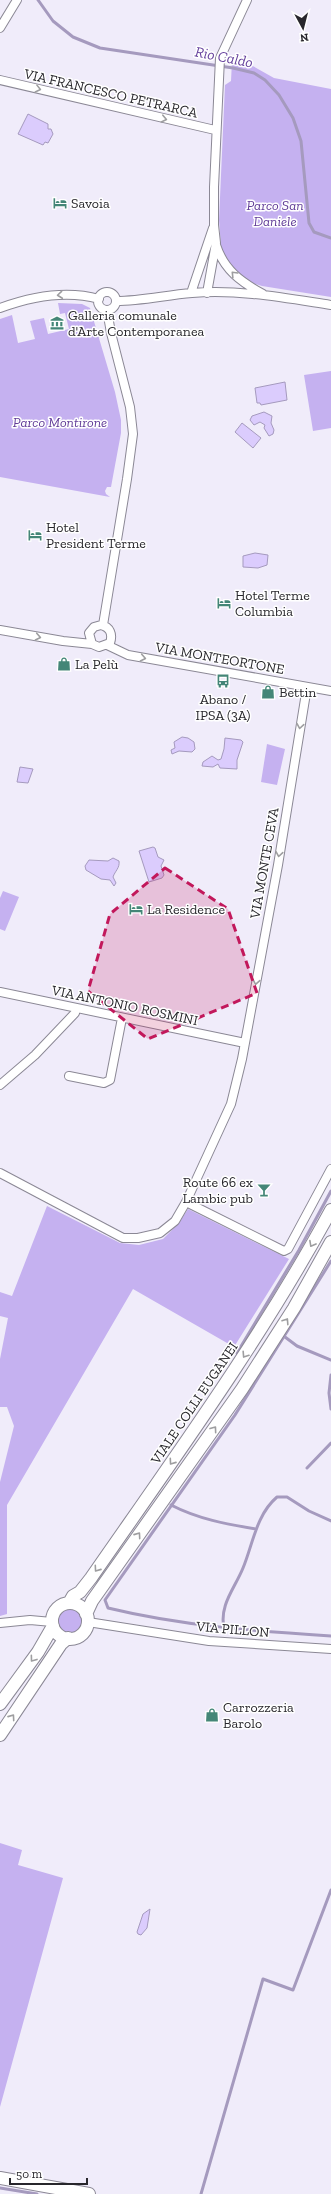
<svg xmlns="http://www.w3.org/2000/svg" width="331" height="2194" font-family="'Zilla Slab',serif">
<style>
.green{fill:#c5b1f0}
.water{fill:#dbccfd;stroke:#a59abe}
.lines{fill:none;stroke-linecap:round;stroke-linejoin:round}
.stream{stroke:#a59abe;stroke-width:3}
.street-casing{stroke:#8b8895;stroke-width:10}
.secondary-casing{stroke:#8b8895;stroke-width:14}
.street{stroke:#fff;stroke-width:8}
.secondary{stroke:#fff;stroke-width:12}
.oneway{stroke:#9e9ea0}
.marked{fill:#c2185b;fill-opacity:0.2;stroke:#c2185b;stroke-width:3;stroke-dasharray:8 5;stroke-linejoin:round}
.labels{text-anchor:middle;stroke-width:3;stroke-linejoin:round;paint-order:stroke}
.street-label{font-size:14px;fill:#28272c;stroke:#fff}
.poi-label{font-size:14px;fill:#28272c;stroke:#fff;text-anchor:start}
.park-label{font-size:14px;font-style:italic;fill:#603b97;stroke:#fff}
.water-label{font-size:15px;font-style:italic;fill:#643f9c;stroke:#fff}
</style>
<rect width="100%" height="100%" fill="#f0ecfa"/>
<path class="green" d="M232 61 251 65 274 78 331 89V297L262 286 249 282 238 274 225 257 221 247 219 220 225 85 231 81Z
M58 303 82 304 90 308 115 392 121 420V433L111 487H107L105 491 106 494 110 497 0 477V319L12 315 18 343 35 339 30 321 44 318 48 334 69 329 65 313 60 314Z
M331 371V428L313 431 304 375Z
M267 744 285 749 277 785 261 782Z
M3 891 19 897 5 931 0 929V898Z
M47 1206 120 1243 139 1245 163 1239 179 1223 188 1209 289 1259 234 1347 133 1289 7 1505V1614L0 1616V1482L14 1426 7 1407H0V1359L8 1318 0 1316V1292L12 1296Z
M58 1621a12 12 0 1 1 24 0a12 12 0 1 1-24 0Z
M0 1843 22 1850 18 1865 63 1878 0 2107Z"/>
<path class="water" d="M28 114 48 124V129H51L53 134 48 143 45 142 43 145 18 134Z
M285 382 287 400 261 405 260 403H257L255 388Z
M264 412 272 416 271 423 274 430 273 434 269 436 264 428 265 425 260 422 254 425 250 420 252 416Z
M242 423 261 438 253 448 235 432Z
M255 553 268 555 267 565 258 568 243 567V556Z
M182 737 188 738 194 742 195 749 192 752 179 751 172 754 171 750 175 748 174 742Z
M225 738 241 740 243 742 237 760V769L220 768 218 764 213 767 202 766 203 762 212 756 218 760 221 759 224 749Z
M20 767 33 769 28 783 17 782Z
M153 847 155 848 158 857 164 860 161 866 164 875 162 878 149 882 139 851Z
M113 858 119 861C120 868 115 871 113 877L116 883 114 886 110 880 101 879 86 870 85 866 89 860 108 861Z
M150 1909 147 1928 141 1935 138 1934 137 1932 143 1914Z"/>
<g class="lines">
<path class="stream" d="M38 0 53 21 73 37 100 48 233 68 254 73 265 80 279 95 293 118 301 141 309 223 314 232 331 238
M331 1261 235 1415 105 1600 108 1608C182 1626 256 1631 331 1636
M285 1337 297 1346 331 1360
M237 1353 299 1250 331 1191
M331 1375 329 1393 331 1409
M307 1468 331 1443
M171 1505C198 1519 226 1524 256 1529
M224 1628C219 1605 235 1588 243 1568 253 1544 256 1515 277 1497H287L309 1511 331 1521
M0 2188 37 2194
M201 2194 263 1979 293 1990 331 1890"/>
<g class="street-casing">
<path id="street" d="M0 28 17 0
M0 80 215 130
M216 245C224 270 241 282 263 294
M98 301a9 9 0 1 1 18 0a9 9 0 1 1-18 0Z
M191 293 213 228
M207 293 216 243 214 225V187L220 58 247 0
M116 301C142 301 166 295 192 293 238 289 285 298 331 305
M0 308C30 297 67 290 99 299
M103 625 127 479 133 434 130 407 111 333 107 310
M0 630 63 641 92 644 99 647 110 643C113 634 110 627 101 625L94 627 89 633 92 644
M107 645 128 655 331 691
M0 992 245 1043
M69 1076 104 1083 110 1080 122 1018
M0 1085 35 1055 75 1013 76 1008
M0 1173 123 1238H138L160 1233 175 1221 186 1202 231 1104 242 1059 278 865 307 687
M186 1202 284 1251 288 1249 331 1169
M88 1622 209 1641 331 1649
M0 1623 30 1620 52 1622"/>
</g>
<g class="secondary-casing">
<path id="secondary" d="M69 1603 73 1596 80 1592 91 1578C175 1457 261 1339 331 1210
M52 1621a18 18 0 1 1 36 0a18 18 0 1 1-36 0Z
M86 1614 92 1601 242 1389 294 1308 331 1242
M0 1704 38 1652 53 1626
M0 1735 61 1644 68 1638
M0 2178 89 2194"/>
</g>
<use href="#street" class="street"/>
<use href="#secondary" class="secondary"/>
</g>
<defs><path id="oneway-chevron" d="M-2-3.5L2.5 0L-2 3.5" fill="none" stroke-width="1.6" stroke-linecap="round" stroke-linejoin="round"/></defs>
<g class="oneway">
<use href="#oneway-chevron" transform="translate(38 89) rotate(14)"/>
<use href="#oneway-chevron" transform="translate(164 119) rotate(13)"/>
<use href="#oneway-chevron" transform="translate(234 274) rotate(-134)"/>
<use href="#oneway-chevron" transform="translate(60 295) rotate(174)"/>
<use href="#oneway-chevron" transform="translate(38 637) rotate(11)"/>
<use href="#oneway-chevron" transform="translate(143 658) rotate(11)"/>
<use href="#oneway-chevron" transform="translate(300 726) rotate(99)"/>
<use href="#oneway-chevron" transform="translate(279 854) rotate(99)"/>
<use href="#oneway-chevron" transform="translate(256 982) rotate(100)"/>
<use href="#oneway-chevron" transform="translate(312 1244) rotate(119)"/>
<use href="#oneway-chevron" transform="translate(286 1321) rotate(-57)"/>
<use href="#oneway-chevron" transform="translate(245 1355) rotate(123)"/>
<use href="#oneway-chevron" transform="translate(214 1429) rotate(-54)"/>
<use href="#oneway-chevron" transform="translate(172 1462) rotate(125)"/>
<use href="#oneway-chevron" transform="translate(138 1535) rotate(-55)"/>
<use href="#oneway-chevron" transform="translate(97 1569) rotate(125)"/>
<use href="#oneway-chevron" transform="translate(33 1659) rotate(126)"/>
<use href="#oneway-chevron" transform="translate(12 1717) rotate(-55)"/>
</g>
<path class="marked" d="M165 868 228 909 257 993 148 1039 88 991 110 914Z"/>
<defs>
<g id="hotel-bare" transform="scale(1.08)"><path d="M-6-4.5h1.5V1H6V5H4.5V3h-9V5H-6ZM-4 0a1.8 1.8 0 1 1 3.6 0ZM.5 0V-2.5h3Q6-2.5 6 0Z" fill="#448677" stroke="#fff" stroke-width="2.5" paint-order="stroke"/></g>
<g id="museum-bare" transform="scale(1.08)"><path d="M0-6L6-3V-2H-6V-3ZM-5-1h2V3h-2ZM-1-1h2V3h-2ZM3-1h2V3H3ZM-6 4H6V6H-6Z" fill="#448677" stroke="#fff" stroke-width="2.5" paint-order="stroke"/></g>
<g id="shop-bare" transform="scale(1.08)"><path d="M-5-2.5h2.3a2.7 3.5 0 0 1 5.4 0H5L5.5 6h-11ZM-1.5-2.5h3a1.5 2.3 0 0 0-3 0Z" fill="#448677" stroke="#fff" stroke-width="2.5" paint-order="stroke"/></g>
<g id="bus-bare" transform="scale(1.08)"><path d="M-5-6H5V4H4V6H2V4H-2V6H-4V4H-5ZM-3.5-4V0h7V-4ZM-3.5 1.2v1.5H-2V1.2ZM2 1.2v1.5H3.5V1.2Z" fill="#448677" stroke="#fff" stroke-width="2.5" paint-order="stroke"/></g>
<g id="bar-bare" transform="scale(1.08)"><path d="M-6-5H6L.8 .8V4.5H3.5V6h-7V4.5H-.8V.8Z" fill="#448677" stroke="#fff" stroke-width="2.5" paint-order="stroke"/></g>
</defs>
<g fill-rule="evenodd">
<use href="#hotel-bare" x="60" y="203"/>
<use href="#museum-bare" x="57" y="323"/>
<use href="#hotel-bare" x="35" y="535"/>
<use href="#hotel-bare" x="224" y="603"/>
<use href="#shop-bare" x="64" y="664"/>
<use href="#bus-bare" x="223" y="681"/>
<use href="#shop-bare" x="268" y="692"/>
<use href="#hotel-bare" x="136" y="909"/>
<use href="#bar-bare" x="264" y="1190"/>
<use href="#shop-bare" x="212" y="1715"/>
</g>
<g class="labels">
<g class="street-label">
<text transform="translate(111 93) rotate(13)" y="5">VIA FRANCESCO PETRARCA</text>
<text transform="translate(220 658) rotate(10)" y="5">VIA MONTEORTONE</text>
<text transform="translate(264 863) rotate(-80)" y="5">VIA MONTE CEVA</text>
<text transform="translate(125 1005) rotate(12)" y="5">VIA ANTONIO ROSMINI</text>
<text transform="translate(194 1403) rotate(-56)" y="5">VIALE COLLI EUGANEI</text>
<text transform="translate(233 1629) rotate(5)" y="5">VIA PILLON</text>
</g>
<g class="poi-label">
<text x="71" y="208">Savoia</text>
<text x="68" y="320">Galleria comunale<tspan x="68" dy="16">d'Arte Contemporanea</tspan></text>
<text x="46" y="532">Hotel<tspan x="46" dy="16">President Terme</tspan></text>
<text x="235" y="600">Hotel Terme<tspan x="235" dy="16">Columbia</tspan></text>
<text x="75" y="669">La Pelù</text>
<text x="279" y="697">Bettin</text>
<text x="223" y="704" text-anchor="middle">Abano /<tspan x="223" dy="16">IPSA (3A)</tspan></text>
<text x="147" y="914">La Residence</text>
<text x="253" y="1187" text-anchor="end">Route 66 ex<tspan x="253" dy="16">Lambic pub</tspan></text>
<text x="223" y="1712">Carrozzeria<tspan x="223" dy="16">Barolo</tspan></text>
</g>
<g class="park-label">
<text x="275" y="210">Parco San<tspan x="275" dy="16">Daniele</tspan></text>
<text x="60" y="427">Parco Montirone</text>
</g>
<g class="water-label">
<text transform="translate(224 57) rotate(11)" y="5">Rio Caldo</text>
</g>
</g>
<g transform="translate(303 28) rotate(173)" stroke="#ffffff" stroke-width="3" paint-order="stroke">
<path d="M0-3L7 15L0 10L-7 15Z" fill="#28272c"/>
<text y="-6" font-size="11" font-weight="bold" text-anchor="middle" fill="#28272c">N</text>
</g>
<path d="M10 2178v6h77v-6" fill="none" stroke="#28272c" stroke-width="2"/>
<text x="16" y="2178" font-size="12" fill="#28272c" stroke="#ffffff" stroke-width="3" paint-order="stroke">50 m</text>
</svg>
